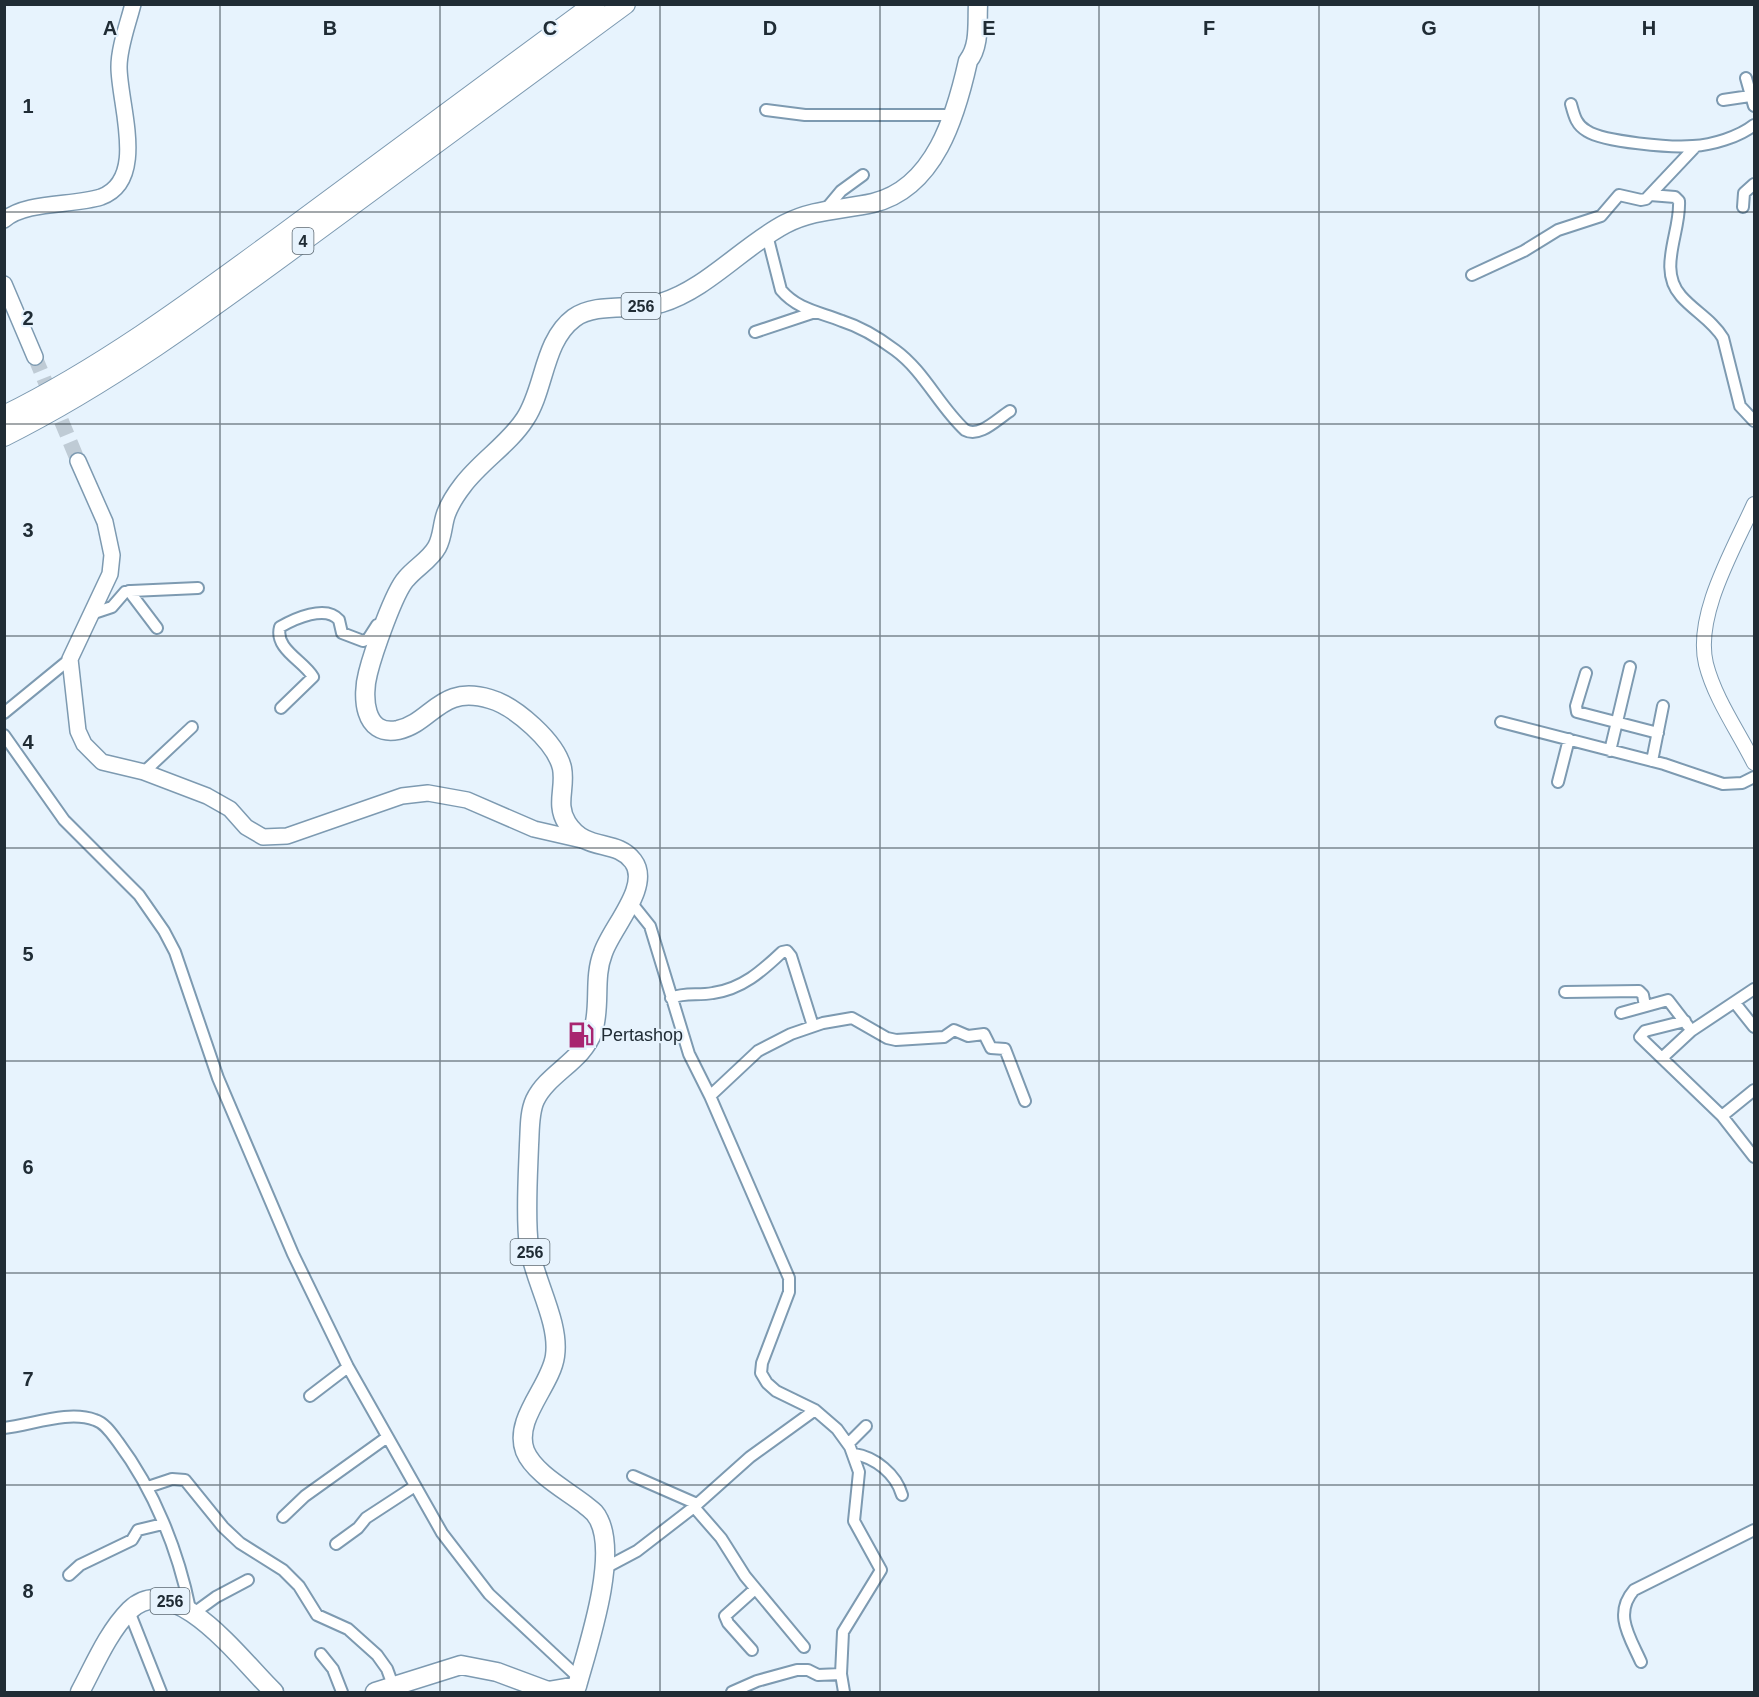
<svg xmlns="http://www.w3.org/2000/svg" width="1759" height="1697" font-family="Arial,sans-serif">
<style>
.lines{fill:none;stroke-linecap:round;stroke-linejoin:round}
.secondary-tunnel{stroke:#bfcbd5;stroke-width:15;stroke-dasharray:15 8;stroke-linecap:butt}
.minor-casing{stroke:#7d9ab1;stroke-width:14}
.tertiary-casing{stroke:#7d9ab1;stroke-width:16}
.secondary-casing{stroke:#7d9ab1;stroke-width:18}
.primary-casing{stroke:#7d9ab1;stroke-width:21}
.motorway-casing{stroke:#7d9ab1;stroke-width:22}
.minor{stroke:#fff;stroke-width:10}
.tertiary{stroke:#fff;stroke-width:14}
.secondary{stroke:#fff;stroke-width:15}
.primary{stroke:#fff;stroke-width:18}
.motorway{stroke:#fff;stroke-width:20}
.grid{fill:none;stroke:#202c35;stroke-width:1.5;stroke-opacity:0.55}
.labels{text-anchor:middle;stroke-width:4.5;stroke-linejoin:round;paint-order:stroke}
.shield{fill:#e7f3fd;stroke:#5c6871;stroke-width:1.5}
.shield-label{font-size:16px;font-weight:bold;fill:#202c35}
.poi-label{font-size:18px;fill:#202c35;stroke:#e7f3fd;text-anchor:start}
.grid-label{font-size:20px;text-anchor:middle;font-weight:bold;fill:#202c35;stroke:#e7f3fd;stroke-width:4.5;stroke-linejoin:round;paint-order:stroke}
</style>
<rect width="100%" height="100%" fill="#e7f3fd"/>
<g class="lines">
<path class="secondary-tunnel" d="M35 357 78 461"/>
<g class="minor-casing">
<path id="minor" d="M1746 78 1754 106
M1723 100 1750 96
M1571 104C1574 115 1576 125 1587 131 1604 142 1672 148 1693 146 1712 145 1739 137 1754 125
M766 110 805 115H954
M1650 195 1675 197 1679 201C1681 232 1657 269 1681 296 1694 311 1713 321 1723 338L1740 406 1754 421
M1743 207 1744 193 1754 184
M826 209 841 191 863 175
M767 235 781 290C798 310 820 312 842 321 861 327 879 338 895 350 924 371 939 406 965 430 980 438 997 419 1010 411
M1472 275 1524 251 1558 230 1601 216 1619 195 1641 200 1646 199 1696 146
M755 332 815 312
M129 591 157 628
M91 614 112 607 125 592 131 591 198 588
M1586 673 1576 706 1577 712 1658 733
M281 708 313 677C304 661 274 649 280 627 294 619 326 604 339 620L342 633 363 641 368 639 377 625
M4 713 70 659
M1501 722 1664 764 1723 784 1742 783 1754 777
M4 735 64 820 139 895 164 931 175 952 218 1078 293 1254 348 1367 442 1533 489 1594 579 1678
M1610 751 1630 667
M1652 761 1663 706
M144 772 192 727
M1558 782 1569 739
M630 901 650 926 689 1054 710 1096 789 1278V1292L762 1363 761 1373 767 1383 776 1391 815 1410 837 1429 850 1447 859 1472 854 1521 881 1570 843 1632 841 1674 844 1692
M1565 992 1639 991 1643 995 1645 1006
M671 998C685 992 698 996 713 993 742 989 762 971 782 952L787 951 791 956 813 1026
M1735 1003 1754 1027
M1621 1013 1668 1000 1688 1026
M1685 1021 1645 1031 1640 1037 1722 1116 1754 1157
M1663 1057 1691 1031 1754 989
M710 1096 758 1051 791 1034 823 1023 852 1018 887 1038 896 1040 944 1037 954 1030 968 1036 984 1034 991 1048 1005 1049 1025 1101
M1722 1116 1754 1090
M310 1396 348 1367
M4 1428C32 1425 68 1410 95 1420 105 1423 112 1434 118 1442 154 1490 178 1550 190 1609
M848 1444 866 1426
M854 1454C875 1457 896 1474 902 1495
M633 1476 697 1504
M148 1487 172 1479 185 1480 223 1527 240 1543 283 1570 299 1586 317 1615 348 1629 377 1655 387 1669 394 1688
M694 1507 750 1457 815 1410
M283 1517 305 1496 386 1438
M336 1544 358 1528 366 1518 415 1486
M605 1568 637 1551 694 1507 721 1538 745 1576 804 1647
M69 1575 80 1565 132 1540 138 1530 163 1524
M129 1611 161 1692
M194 1613 216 1597 248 1580
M752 1650 728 1623 725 1616 755 1589
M321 1654 333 1669 342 1692
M1641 1662C1630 1637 1613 1614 1634 1590L1754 1530
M732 1692 757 1681 797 1670H808L818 1675 841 1674"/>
</g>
<g class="tertiary-casing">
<path id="tertiary" d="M1754 504C1735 547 1694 615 1706 664 1715 699 1738 731 1754 763"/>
</g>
<g class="secondary-casing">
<path id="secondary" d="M4 220C26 201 73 206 101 197 148 180 119 104 119 67 119 47 128 24 133 4
M4 284 35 357
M78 461 105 522 112 555 110 574 70 659 78 731 84 744 102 762 144 772 207 796 230 809 246 827 263 837 287 836 402 796 428 793 467 800 534 829 582 840"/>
</g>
<g class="primary-casing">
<path id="primary" d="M80 1692C94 1666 108 1632 130 1610 174 1567 244 1664 274 1692
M375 1692 461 1665 497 1672 548 1691 577 1686C588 1646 618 1558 599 1520 595 1511 591 1510 584 1504 566 1490 534 1473 525 1451 513 1419 551 1386 555 1356 560 1322 534 1280 529 1246 525 1218 528 1174 529 1145 530 1130 529 1113 535 1100 548 1073 583 1061 593 1031 601 1006 593 978 603 953 611 928 652 886 633 861 616 838 586 853 567 823 555 804 566 788 562 768 556 742 515 706 490 699 440 684 433 722 398 730 363 737 362 695 368 673 373 653 394 592 406 579 416 567 430 560 437 547 443 536 442 525 446 514 450 503 456 494 463 485 481 461 509 444 525 419 545 389 543 341 574 318 596 302 633 311 661 303 707 289 743 246 785 224 814 209 842 210 873 203 935 188 956 115 968 61 980 46 977 23 978 4"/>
</g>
<g class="motorway-casing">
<path id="motorway" d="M4 416C104 367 195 299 285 233 388 157 491 80 595 4
M4 436C114 381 213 307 311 235 416 158 520 81 625 4"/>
</g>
<use href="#minor" class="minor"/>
<use href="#tertiary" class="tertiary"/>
<use href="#secondary" class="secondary"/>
<use href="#primary" class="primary"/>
<use href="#motorway" class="motorway"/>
</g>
<path class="grid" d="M220 4V1692M440 4V1692M660 4V1692M880 4V1692M1099 4V1692M1319 4V1692M1539 4V1692M4 212H1754M4 424H1754M4 636H1754M4 848H1754M4 1061H1754M4 1273H1754M4 1485H1754"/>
<defs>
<g id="fuel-bare" transform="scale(2.07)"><path d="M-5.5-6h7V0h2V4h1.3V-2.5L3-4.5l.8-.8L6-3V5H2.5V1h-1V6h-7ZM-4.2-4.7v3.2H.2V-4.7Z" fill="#a82570" stroke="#e7f3fd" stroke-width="2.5" paint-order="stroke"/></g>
</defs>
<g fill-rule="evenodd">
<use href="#fuel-bare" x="581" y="1035"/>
</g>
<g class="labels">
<g class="shield">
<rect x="292.5" y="228" width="21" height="26" rx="4.5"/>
<rect x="621.5" y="293" width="39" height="26" rx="4.5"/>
<rect x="510.5" y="1239" width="39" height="26" rx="4.5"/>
<rect x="150.5" y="1588" width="39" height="26" rx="4.5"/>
</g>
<g class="shield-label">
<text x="303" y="247">4</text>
<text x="641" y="312">256</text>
<text x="530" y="1258">256</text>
<text x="170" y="1607">256</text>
</g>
<g class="poi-label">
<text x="601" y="1041">Pertashop</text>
</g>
</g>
<g class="grid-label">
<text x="110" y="35">A</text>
<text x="330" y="35">B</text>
<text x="550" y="35">C</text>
<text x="770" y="35">D</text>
<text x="989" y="35">E</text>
<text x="1209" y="35">F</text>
<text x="1429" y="35">G</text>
<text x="1649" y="35">H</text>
<text x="28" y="113">1</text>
<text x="28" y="325">2</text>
<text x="28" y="537">3</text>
<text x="28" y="749">4</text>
<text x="28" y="961">5</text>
<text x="28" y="1174">6</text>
<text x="28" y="1386">7</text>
<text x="28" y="1598">8</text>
</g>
<rect width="1759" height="1697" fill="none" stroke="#202c35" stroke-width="12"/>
</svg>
